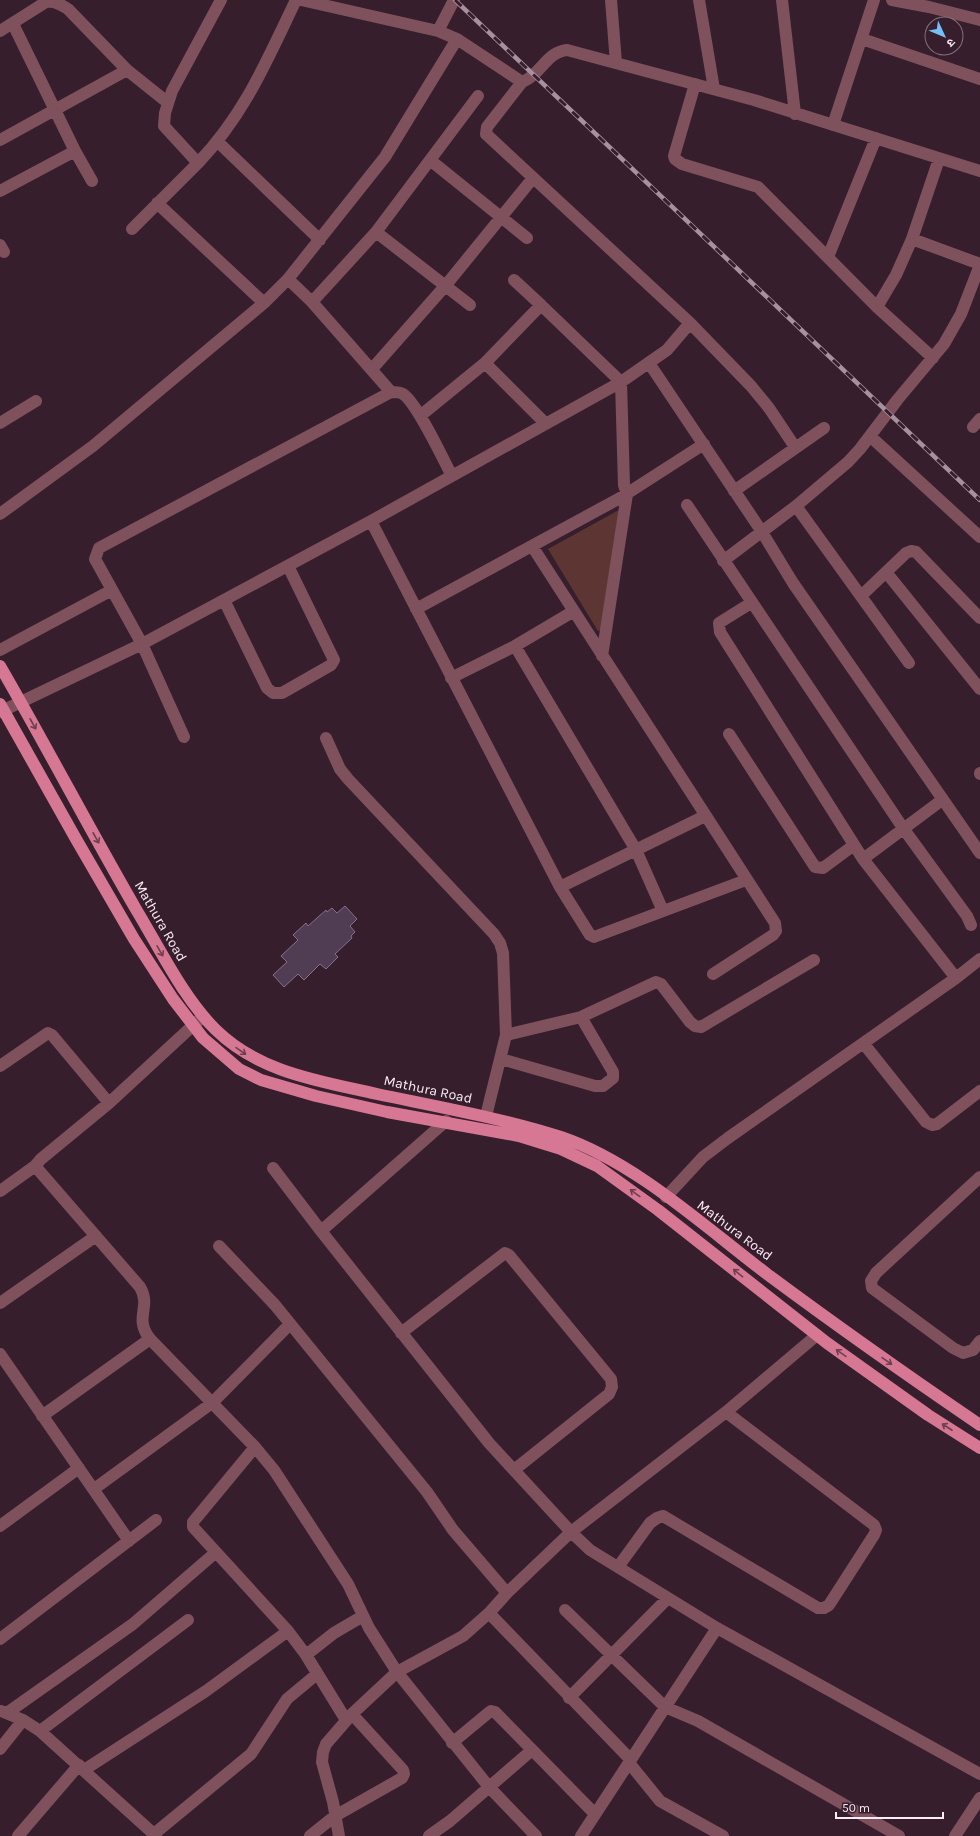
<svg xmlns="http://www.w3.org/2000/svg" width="980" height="1836" font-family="Karla,'Noto Sans Devanagari',sans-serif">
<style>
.green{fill:#5d3634}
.building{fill:#503c53;stroke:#867089}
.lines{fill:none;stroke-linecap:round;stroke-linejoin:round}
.minor{stroke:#7f515d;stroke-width:12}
.major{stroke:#d67893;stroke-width:12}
.rail-casing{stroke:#a6919d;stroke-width:4.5}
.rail{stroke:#371e2d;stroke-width:3;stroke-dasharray:9;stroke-linecap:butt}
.oneway{stroke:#6f3e51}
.labels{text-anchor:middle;stroke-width:3;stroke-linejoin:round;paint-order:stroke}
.street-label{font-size:14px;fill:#fdecf6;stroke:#371e2d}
</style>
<rect width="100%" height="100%" fill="#371e2d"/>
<path class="green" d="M619 510 601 630 598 631 548 549Z"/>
<path class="building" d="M345 906 357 919 350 926 355 932 351 936 352 938 335 954 338 957 326 969 320 964 304 980 298 974 284 987 273 975 287 962 281 956 298 940 293 935 306 923 308 926 326 910 327 912 332 908 337 913Z"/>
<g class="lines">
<path class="minor" d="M301 0 438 31 457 39 522 82C541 75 546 52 567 50L754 100 980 171
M611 0 616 63
M699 0 714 89
M782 0 795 114
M892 0 929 7 980 20
M13 24 75 151 92 181
M0 31 46 2C55 1 60 4 68 9L127 70 167 102
M438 31 454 0
M862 39 980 79
M522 82 487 127 486 134 690 323 751 386 769 408 795 447
M695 84 674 156 675 159 682 164 758 187 877 307 933 358
M833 125 874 0
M0 140 127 70
M218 142 320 240
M430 160 527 238
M198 163C245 114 267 60 296 0
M0 191 75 151
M157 203 264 303
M132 229 198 163 164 126 165 113 172 91 221 0
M376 232 470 305
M912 239 980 264
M0 245 4 252
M828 257 876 138
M288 279 385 157 457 39
M514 280 541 305
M312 302 376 232 478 96
M877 307 896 275 912 239 939 159
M485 363 546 424
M649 363 762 532 793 583 980 853
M372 369 446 285 533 178
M420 416 485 363 541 305 621 382 624 485 627 494 602 656
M0 423 36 401
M973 427 980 419
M871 437 980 537
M734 491 824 428
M687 505 903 828 967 916 971 925
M796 506 909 663
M0 514 93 446 264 303 288 279 312 302 391 392
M371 521 560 887 590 935 594 937 746 880
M532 546 775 923 776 931 773 935 713 974
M723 561 796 506 848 462 860 449 898 399 944 344 961 314 980 265
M886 572 980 689
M861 596 906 553 911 551 916 552 980 618
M224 600 267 688 273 693H282L331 665 334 660 288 566
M751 603 719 623 720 632 863 859 956 978
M416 609 620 498 704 444
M574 611 515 646 636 850 663 911
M0 650 112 590
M451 678 515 646
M0 712 142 644 224 600 371 521 621 382 667 350 690 323
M729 734 815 867 823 868 854 845
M184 737 142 644 95 559 99 548 391 392C396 392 400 392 403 394 417 403 443 459 452 476
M326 738 340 769 348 779 494 934 500 943 503 953 506 1035 486 1116
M980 773V774
M863 859 942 800
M560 887 705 816
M200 1019 109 1103 41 1159 35 1166 140 1287C152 1308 133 1317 150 1339L255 1447 274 1470 348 1584 369 1628 397 1672 489 1787 536 1836
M506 1035 581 1017 656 982 661 984 690 1022 695 1026 701 1027 814 960
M864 1044 926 1122 932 1125 937 1124 980 1091
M501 1059 595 1086H603L613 1078V1072L581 1017
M0 1066 48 1033 52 1035 109 1103
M273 1168 321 1231
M980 1177 876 1273 871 1281 872 1288 953 1348 963 1353 973 1350 980 1341
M0 1191 35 1166
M666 1197 703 1157 728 1138 956 978 980 959
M219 1246 275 1305 427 1492 453 1530 507 1593
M0 1303 96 1236
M401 1333 505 1253 509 1255 611 1379 612 1387 609 1394 514 1470
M817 1335 726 1412 571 1532 590 1550 717 1628 980 1774
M0 1354 129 1541
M42 1416 150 1339
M255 1447 193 1522V1527L288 1631 306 1655 346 1720
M94 1489 212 1403 290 1324
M0 1526 79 1468
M618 1567 650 1523 657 1518 663 1516 818 1608H824L829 1605 874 1535 876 1530 874 1525 726 1412
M565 1610 665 1707 698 1721 899 1836
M489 1613 631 1760 630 1764 660 1801 723 1836
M0 1639 156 1520
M306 1655 334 1633 363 1616
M569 1698 668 1598
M1 1711 23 1720 40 1731 156 1836
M7 1713 133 1624 215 1553
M40 1731 188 1620
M452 1743 487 1714 491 1711 495 1712 595 1814
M0 1749 23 1720
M84 1770 206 1691 288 1631
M154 1834 251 1754 287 1699 317 1674
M18 1836 79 1765
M310 1836 335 1816 402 1778 404 1774 403 1770 352 1714
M339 1836 333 1802 322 1762 323 1752 326 1744 352 1714 397 1672 463 1636 489 1613 507 1593 571 1532 489 1443 321 1231 446 1121
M429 1836 450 1821 532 1750
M581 1836 717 1628
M955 1836 980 1798"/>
<path class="major" d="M0 666C47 747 90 830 137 911 160 949 184 999 216 1030 260 1073 320 1081 377 1094 439 1107 501 1118 561 1137 635 1162 705 1227 767 1274 837 1326 908 1376 980 1425
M0 704 76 839 134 939 173 999 203 1038 239 1069 261 1080 316 1096 387 1112 519 1136 561 1149 597 1166 658 1210 827 1343 928 1415 980 1448"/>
<g class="rail-casing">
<path id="rail" d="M455 0 980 500"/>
</g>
<use href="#rail" class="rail"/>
</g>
<defs><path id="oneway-shaft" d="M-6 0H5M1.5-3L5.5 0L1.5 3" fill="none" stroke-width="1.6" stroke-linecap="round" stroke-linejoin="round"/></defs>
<g class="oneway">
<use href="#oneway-shaft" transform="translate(33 724) rotate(61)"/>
<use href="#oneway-shaft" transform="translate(96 838) rotate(61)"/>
<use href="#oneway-shaft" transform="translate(160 951) rotate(60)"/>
<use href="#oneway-shaft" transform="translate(241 1051) rotate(35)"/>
<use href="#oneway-shaft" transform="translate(635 1193) rotate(-144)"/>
<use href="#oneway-shaft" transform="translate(738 1273) rotate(-141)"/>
<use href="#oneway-shaft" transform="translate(841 1353) rotate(-145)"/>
<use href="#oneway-shaft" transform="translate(887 1361) rotate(35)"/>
<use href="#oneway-shaft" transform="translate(947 1427) rotate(-147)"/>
</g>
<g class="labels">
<g class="street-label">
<text transform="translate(161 921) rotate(60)" y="5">Mathura Road</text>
<text transform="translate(428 1089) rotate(12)" y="5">Mathura Road</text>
<text transform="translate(735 1230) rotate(37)" y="5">Mathura Road</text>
</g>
</g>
<g transform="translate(944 36) rotate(134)"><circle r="19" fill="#371e2d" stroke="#86707d"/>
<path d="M0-3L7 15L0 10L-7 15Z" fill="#74c0f6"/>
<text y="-6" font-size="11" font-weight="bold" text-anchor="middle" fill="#fdecf6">उ</text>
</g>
<path d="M836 1812v6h107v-6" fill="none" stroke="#fdecf6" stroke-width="2"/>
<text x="842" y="1812" font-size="12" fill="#fdecf6" stroke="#371e2d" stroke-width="3" paint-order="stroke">50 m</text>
</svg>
